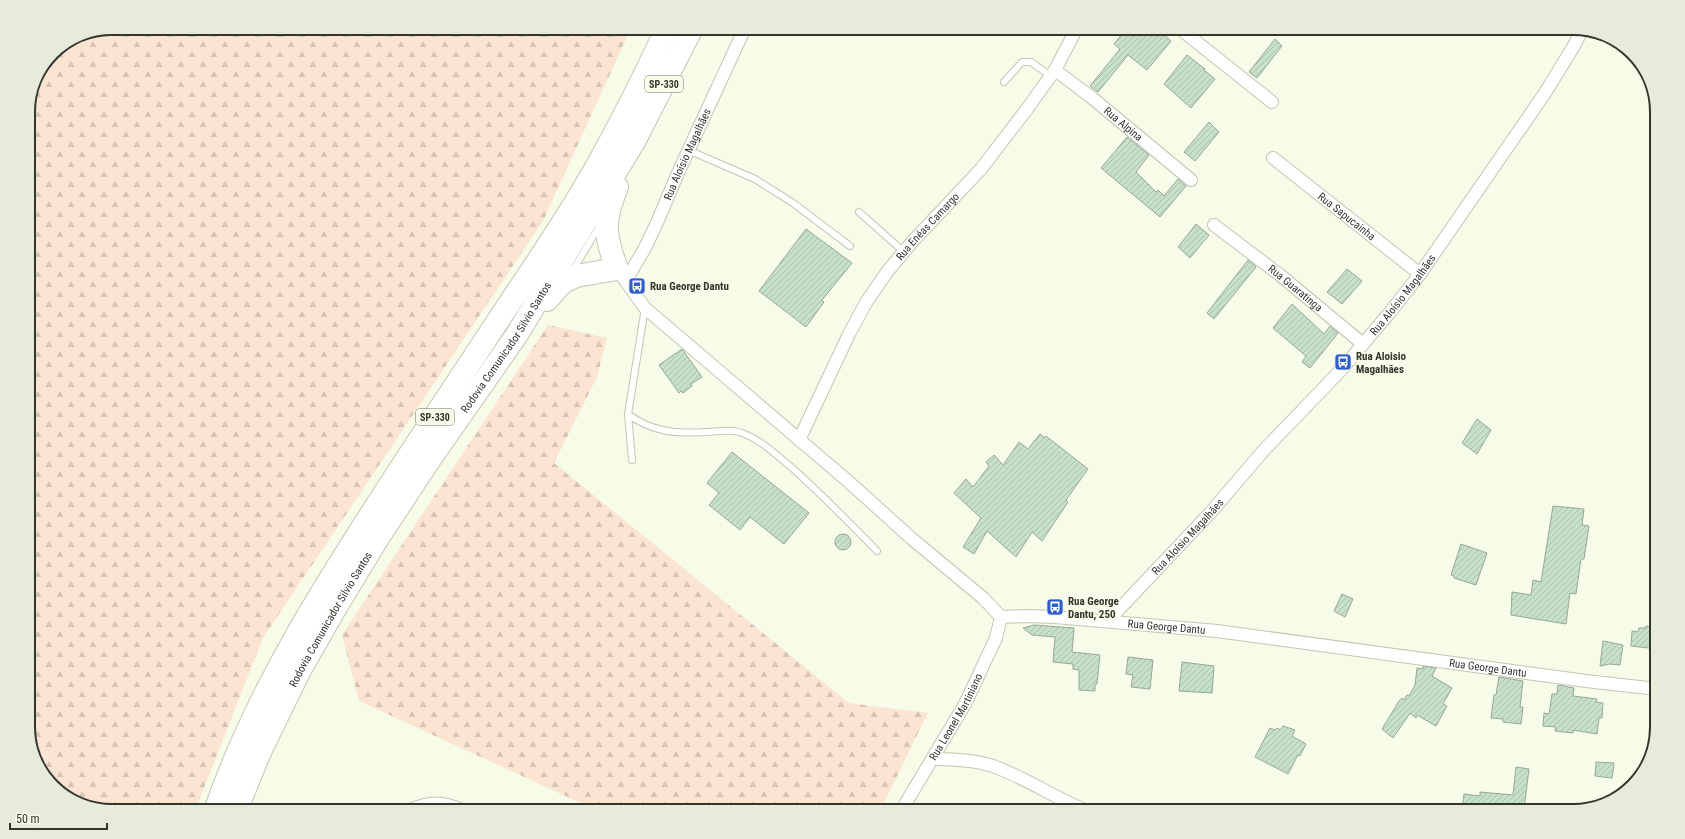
<svg xmlns="http://www.w3.org/2000/svg" width="1685" height="839" font-family="'Roboto Condensed',sans-serif">
<style>
.forest{fill:url(#forest-firs)}
.building{fill:url(#building-hatch);stroke:#97a799}
.lines{fill:none;stroke-linecap:round;stroke-linejoin:round}
.lane-casing{stroke:#c2c7b4;stroke-width:8}
.street-casing{stroke:#c2c7b4;stroke-width:14}
.highway-casing{stroke:#c2c7b4;stroke-width:24}
.lane{stroke:#fff;stroke-width:6}
.street{stroke:#fff;stroke-width:12}
.highway{stroke:#fff;stroke-width:22}
.labels{text-anchor:middle;stroke-width:4;stroke-linejoin:round;paint-order:stroke}
.shield{fill:#f6fce8;stroke:#6e7166;stroke-width:1}
.shield-label{font-size:10px;font-weight:bold;fill:#34362e}
.street-label{font-size:11px;fill:#34362e;stroke:#f6fce8}
.poi-label{font-size:11px;font-weight:bold;fill:#34362e;stroke:#f6fce8;text-anchor:start}
.rim{fill:none;stroke:#34362e;stroke-width:2}
</style>
<defs>
<pattern id="forest-firs" width="22" height="20" patternUnits="userSpaceOnUse"><rect width="22" height="20" fill="#fbe4d1"/><path d="M5 1l3.5 6h-7zM16 11l3.5 6h-7z" fill="#d8c4b4"/></pattern>
<pattern id="building-hatch" width="6" height="6" patternUnits="userSpaceOnUse"><rect width="6" height="6" fill="#c6e0c9"/><path d="M-1 1l2-2M0 6l6-6M5 7l2-2" fill="none" stroke="#abc1ad"/></pattern>
</defs>
<rect width="100%" height="100%" fill="#f6fce8"/>
<path class="forest" d="M112 28H631L543 221 263 638 195 811H112L75 802 42 774 28 733V107L34 80 53 52 80 34Z
M548 325 607 338 597 377 554 463 849 703 928 713 880 811H598L359 701 342 635Z"/>
<path class="building" d="M1127 28H1156L1171 41 1147 70 1128 55 1098 92 1090 86 1120 49 1114 44Z
M1275 39 1282 46 1257 78 1249 72Z
M1187 55 1205 69 1204 70 1215 79 1191 108 1164 84Z
M1209 122 1219 132 1195 161 1184 152Z
M1127 137 1149 155 1136 172 1156 192 1158 190 1164 196 1178 179 1186 186 1160 217 1101 168Z
M1196 224 1209 235 1190 258 1178 247Z
M806 229 852 263 822 300 824 302 806 327 759 291Z
M1248 260 1256 267 1214 319 1207 313Z
M1347 269 1362 281 1342 304 1327 292Z
M1292 304 1324 334 1330 326 1338 333 1310 368 1302 362 1306 356 1273 328Z
M682 349 702 377 691 384 692 386 683 393 681 391 679 393 659 365Z
M1477 419 1491 430 1477 454 1462 443Z
M1040 434 1045 438 1046 436 1088 469 1066 500 1068 502 1042 541 1032 532 1016 557 987 531 974 554 963 547 981 518 954 493 966 479 973 487 989 466 986 462 994 455 1003 465 1019 442 1028 449Z
M732 452 809 513 784 544 750 517 740 530 709 505 719 493 707 483Z
M1553 506 1584 509 1582 525 1589 526 1584 559H1581L1576 594 1570 593 1566 624 1511 615 1512 592 1531 595 1533 580 1541 582Z
M835 542a8 8 0 1 1 16 0a8 8 0 1 1-16 0Z
M1461 544 1487 553 1476 585 1454 578V576L1451 575Z
M1342 594 1353 599 1345 617 1334 611Z
M1034 625 1074 628 1072 652 1100 655 1097 684H1095V691L1079 690V670L1073 669V664L1053 662 1055 637 1032 635 1023 628Z
M1646 626 1657 628V649L1631 646 1632 631 1638 632 1639 628H1646Z
M1603 641 1623 645 1620 665 1610 664 1600 666Z
M1128 657 1153 660 1150 689 1131 687 1133 675 1126 674Z
M1182 662 1214 666 1212 693 1179 691Z
M1423 666 1436 668 1432 676 1452 688 1443 704 1447 706 1436 726 1417 715 1416 718 1410 713 1393 738 1382 729 1399 701 1402 698 1404 700 1407 695 1409 696 1415 685 1417 668 1423 669Z
M1499 677 1523 681 1520 707H1523L1521 724 1503 722V719L1491 718 1494 695H1496Z
M1558 685 1574 688 1573 696 1597 699 1596 702 1603 703 1602 718H1599L1597 734 1573 730V733L1555 731 1556 727 1543 726 1544 713 1549 714 1552 694H1557Z
M1283 726 1295 730 1292 736 1306 744 1300 756 1298 755 1288 774 1255 757 1270 728 1275 730 1277 728 1281 730Z
M1596 762 1614 763 1612 778 1595 776Z
M1516 767 1529 769 1524 809 1507 808V811H1462L1464 794 1480 796V792L1513 795Z"/>
<g class="lines">
<g class="lane-casing">
<path id="lane" d="M1004 82 1022 62H1031L1051 76
M688 150 755 179 793 203 850 246
M859 212 904 252
M573 270 599 227
M628 414C651 432 678 434 706 432 717 432 728 429 739 432 759 438 774 453 790 466 820 493 849 522 877 551
M632 460 628 414 645 308"/>
</g>
<g class="street-casing">
<g id="street">
<path d="M1179 28 1272 102"/>
<path id="s1" d="M1055 70 1091 97 1191 180"/>
<path id="s2" d="M1273 158 1420 274"/>
<path id="s3" d="M1214 225 1280 275 1363 344"/>
<path d="M617 269 645 308 849 482 911 538 983 598 1001 617"/>
<path id="s4" d="M626 280 645 248 659 218 678 173 745 28"/>
<path id="s5" d="M799 440 850 332 867 301 887 272 912 242 981 169 1027 109 1055 70 1077 28"/>
<path id="s6" d="M1001 617 1027 616 1055 617 1217 631 1586 681 1657 689"/>
<path id="s7" d="M1108 621 1211 512 1265 449 1342 369 1391 311 1420 274 1545 93 1575 44 1582 30"/>
<path d="M933 759C953 759 974 760 993 766 1026 778 1055 798 1087 811"/>
<path d="M407 811C430 801 442 801 465 811"/>
<path id="s8" d="M901 811 965 704 996 638 1001 617"/>
</g>
</g>
<g class="highway-casing">
<g id="highway">
<path d="M547 300 563 282 576 276 617 269C604 234 603 221 617 187"/>
<path d="M215 811C259 684 333 572 406 460 441 407 476 354 511 301 541 257 571 212 597 166 622 121 645 75 667 28"/>
<path id="s9" d="M236 811 259 754 300 670 336 607 378 538 428 462 516 336 635 140 692 28"/>
</g>
</g>
<use href="#lane" class="lane"/>
<use href="#street" class="street"/>
<use href="#highway" class="highway"/>
</g>
<defs>
<g id="bus-square" transform="scale(0.9)"><rect x="-9" y="-9" width="18" height="18" rx="4" fill="#2e5ccb" stroke="#f6fce8"/><path d="M-5-6H5V4H4V6H2V4H-2V6H-4V4H-5ZM-3.5-4V0h7V-4ZM-3.5 1.2v1.5H-2V1.2ZM2 1.2v1.5H3.5V1.2Z" fill="#fff"/></g>
</defs>
<g fill-rule="evenodd">
<use href="#bus-square" x="637" y="286"/>
<use href="#bus-square" x="1343" y="362"/>
<use href="#bus-square" x="1055" y="607"/>
</g>
<g class="labels">
<g class="shield">
<rect x="645" y="76" width="38" height="16" rx="3"/>
<rect x="416" y="409" width="38" height="16" rx="3"/>
</g>
<g class="shield-label">
<text x="664" y="88">SP-330</text>
<text x="435" y="421">SP-330</text>
</g>
<g class="street-label">
<text dy="4" stroke="none"><textPath href="#s1" startOffset="87">Rua Alpina</textPath></text>
<text dy="4" stroke="none"><textPath href="#s4" startOffset="140">Rua Aloísio Magalhães</textPath></text>
<text dy="4" stroke="none"><textPath href="#s2" startOffset="94">Rua Sapucainha</textPath></text>
<text dy="4" stroke="none"><textPath href="#s5" startOffset="251">Rua Enéas Camargo</textPath></text>
<text dy="4" stroke="none"><textPath href="#s3" startOffset="103">Rua Guaratinga</textPath></text>
<text dy="4" stroke="none"><textPath href="#s7" startOffset="440">Rua Aloísio Magalhães</textPath></text>
<text dy="4" stroke="none"><textPath href="#s9" startOffset="538">Rodovia Comunicador Silvio Santos</textPath></text>
<text dy="4" stroke="none"><textPath href="#s7" startOffset="116">Rua Aloísio Magalhães</textPath></text>
<text dy="4" stroke="none"><textPath href="#s9" startOffset="214">Rodovia Comunicador Silvio Santos</textPath></text>
<text dy="4" stroke="none"><textPath href="#s6" startOffset="166">Rua George Dantu</textPath></text>
<text dy="4" stroke="none"><textPath href="#s6" startOffset="490">Rua George Dantu</textPath></text>
<text dy="4" stroke="none"><textPath href="#s8" startOffset="109">Rua Leonel Martiniano</textPath></text>
</g>
<g class="poi-label">
<text x="650" y="290">Rua George Dantu</text>
<text x="1356" y="360">Rua Aloisio<tspan x="1356" dy="13">Magalhães</tspan></text>
<text x="1068" y="605">Rua George<tspan x="1068" dy="13">Dantu, 250</tspan></text>
</g>
</g>
<path d="M0 0H1685V839H0ZM112 35H1573A77 77 0 0 1 1650 112V727A77 77 0 0 1 1573 804H112A77 77 0 0 1 35 727V112A77 77 0 0 1 112 35Z" fill="#e6ecd9" fill-rule="evenodd"/>
<path class="rim" d="M112 35H1573A77 77 0 0 1 1650 112V727A77 77 0 0 1 1573 804H112A77 77 0 0 1 35 727V112A77 77 0 0 1 112 35Z"/>
<path d="M10 823v6h97v-6" fill="none" stroke="#34362e" stroke-width="2"/>
<text x="16" y="823" font-size="12" fill="#34362e" stroke="#f6fce8" stroke-width="3" paint-order="stroke">50 m</text>
</svg>
